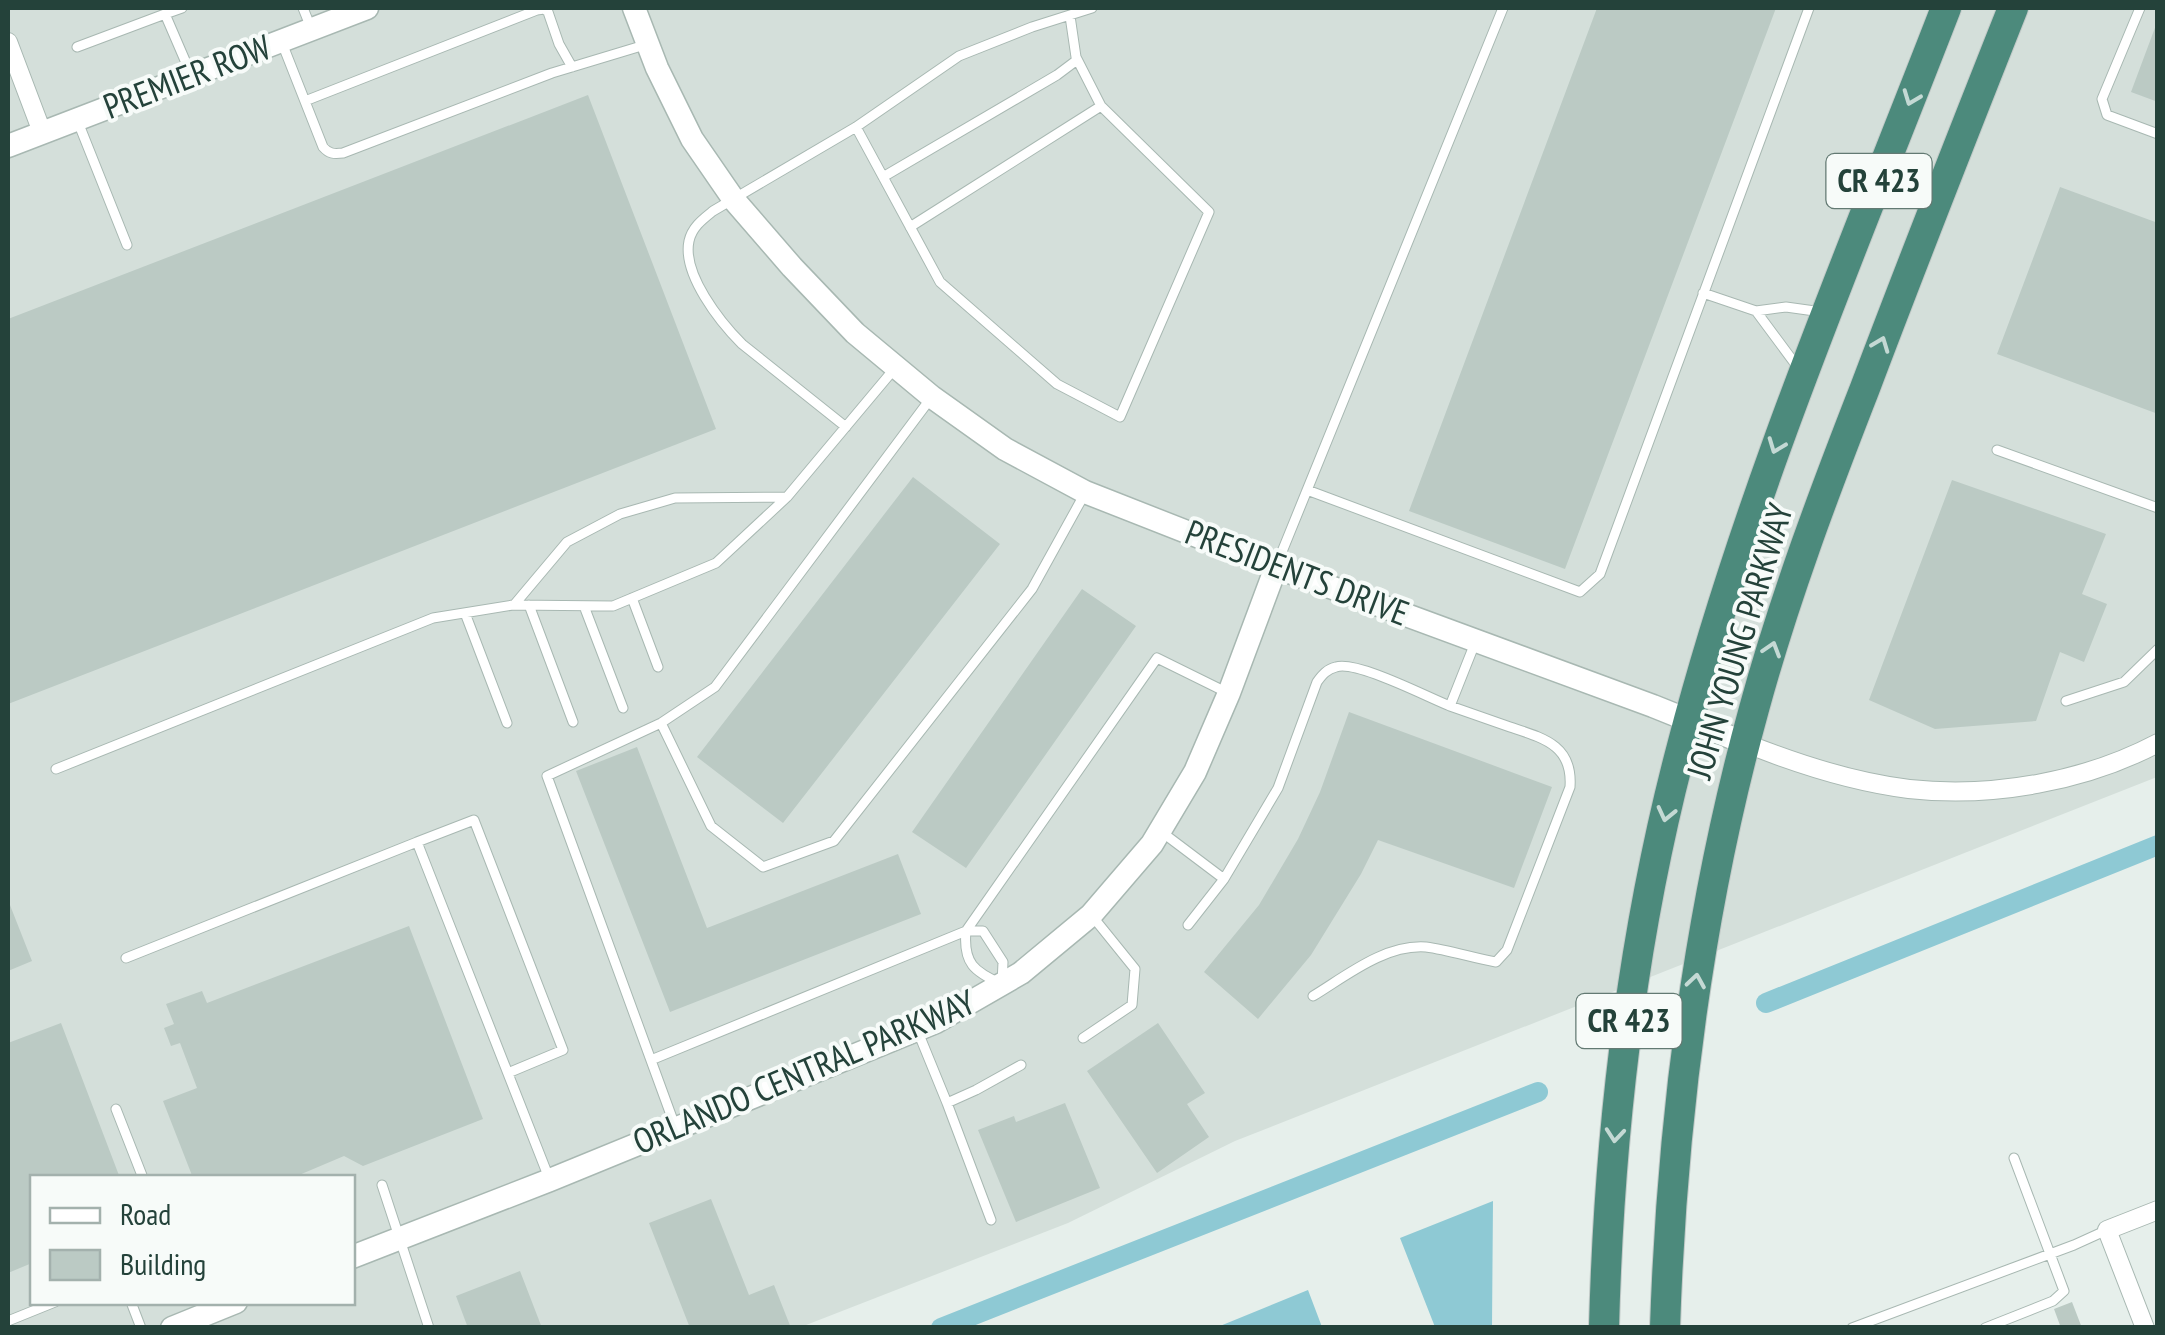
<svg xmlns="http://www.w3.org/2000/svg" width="2165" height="1335" font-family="'PT Sans Narrow',sans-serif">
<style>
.built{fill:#d4dfda;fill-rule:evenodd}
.water{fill:#8ec9d4}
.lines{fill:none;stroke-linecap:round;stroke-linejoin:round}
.canal{stroke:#8ec9d4;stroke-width:20}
.building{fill:#bbcac4}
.service-casing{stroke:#a8b8b2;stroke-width:11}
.minor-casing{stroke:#a8b8b2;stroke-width:20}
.tertiary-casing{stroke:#a8b8b2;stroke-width:25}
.trunk-casing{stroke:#c2cac8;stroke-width:32}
.service{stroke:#fff;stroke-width:9}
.minor{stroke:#fff;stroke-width:18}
.tertiary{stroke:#fff;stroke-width:22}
.trunk{stroke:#4c8a7c;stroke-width:30}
.oneway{stroke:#c4d9d4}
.labels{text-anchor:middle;stroke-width:8;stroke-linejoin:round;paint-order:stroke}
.shield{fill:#f7fbf9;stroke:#637a73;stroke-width:2.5}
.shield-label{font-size:32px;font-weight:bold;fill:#24423a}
.street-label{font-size:35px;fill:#24423a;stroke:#f7fbf9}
</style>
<rect width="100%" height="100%" fill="#e6efeb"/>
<path class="built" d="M8 8H2157V777L1235 1141 1068 1223 801 1327 8 1328ZM32 1178H352V1302H32Z"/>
<path class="water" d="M1493 1201 1492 1327H1435L1400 1238Z
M1308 1290 1322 1327H1220V1326Z"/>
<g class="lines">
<path class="canal" d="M1766 1003 2158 845
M941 1328 1538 1092"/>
</g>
<path class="building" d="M1597 8H1776L1565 569 1409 511Z
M2156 25 2158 26V102L2131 92Z
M588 95 716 429 8 704V319Z
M2060 187 2158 223V414L1997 354Z
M913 477 1000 544 783 823 697 757Z
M1952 480 2106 534 2082 594 2107 604 2084 662 2060 652 2036 721 1935 729 1869 700Z
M1082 589 1136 626 966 868 912 832Z
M1349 712 1552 787 1514 888 1378 840 1361 874 1311 955 1258 1019 1204 972 1259 905 1298 839 1320 792Z
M637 747 707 928 898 854 921 914 670 1012 576 771Z
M8 900 32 961 8 971Z
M409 926 483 1119 363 1166 344 1156 292 1178H193L163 1101 197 1088 180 1043 171 1046 164 1028 174 1024 166 1004 202 991 207 1003Z
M61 1023 120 1178H32V1263L8 1273V1043Z
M1158 1023 1205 1093 1187 1104 1209 1137 1157 1173 1087 1071Z
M1065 1103 1100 1188 1016 1222 978 1130 1014 1116 1016 1122Z
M711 1199 749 1295 774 1285 791 1328H690L649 1223Z
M520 1271 542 1328H468L456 1296Z
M2072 1302 2082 1328H2061L2054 1309Z"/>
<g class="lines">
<g class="service-casing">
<path id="service" d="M303 8 311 28
M2140 8 2102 99 2107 115 2158 134
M165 14 182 8
M282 43 323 147C329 154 334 154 343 153L552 73 648 44
M77 47 165 14 190 72
M305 101 537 10 544 9 548 12 559 44 572 67
M78 122 127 245
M856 127 940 282 1057 384 1120 417 1209 212 1101 106 1076 57 1070 16
M883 177 1057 75 1077 60
M910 227 1101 106
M1703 293 1756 311 1786 307 1822 312
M1756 311 1799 369
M846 427 742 344C720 322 682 274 689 241 692 227 703 219 713 211L856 127 959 56 1032 27 1092 8
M1997 450 2158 508
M1307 490 1580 592 1600 574 1809 8
M1277 564 1503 8
M632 598 658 667
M514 605 567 542 620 514 675 498 787 497
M529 605 573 722
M584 606 623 708
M465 613 507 723
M2066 701 2124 682 2158 649
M661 723 711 826 763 867 834 841 1032 589 1084 495
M56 769 433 618 513 605 613 606 716 563 787 497 895 368
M1163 833 1224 879 1278 788 1317 682C1322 675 1327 669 1336 667 1356 660 1427 697 1450 706
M1188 925 1224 879
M966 931H983L1003 962 1002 984C974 972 963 963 966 931Z
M126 958 417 842
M1313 996C1346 976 1385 944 1426 947 1449 950 1473 958 1496 962L1507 950 1570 787C1573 745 1543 738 1510 727 1490 720 1470 713 1450 706L1475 643
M918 1032 947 1103 976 1090 1021 1065
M1083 1038 1132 1005 1135 969 1093 917
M651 1060 966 931 1157 658 1228 693
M508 1073 563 1050 474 820 417 842 549 1178
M947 1103 991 1220
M116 1109 143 1178
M675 1126 547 776 661 723 715 687 931 398
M382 1185 429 1328
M131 1302 141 1328
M8 1321 55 1302
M1852 1328 2074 1245 2107 1230
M1985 1328 2053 1301 2064 1291 2014 1158"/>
</g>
<g class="minor-casing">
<path id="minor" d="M8 42 42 132
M1745 743C1797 764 1853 782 1909 789 1992 798 2084 782 2158 743
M2145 1328 2107 1230 2158 1210"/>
</g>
<g class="tertiary-casing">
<path id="tertiary" d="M634 8 657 68 692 139 734 200 792 267 855 333 932 397 1005 449 1085 492 1276 567 1653 706 1745 743
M8 146 367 8
M352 1257 550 1180 936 1022 1021 973 1091 915 1152 844 1195 772 1229 693 1276 567
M172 1328 236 1302"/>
</g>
<g class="trunk-casing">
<path id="trunk" d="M1604 1328C1609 1132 1632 935 1682 746 1748 492 1852 251 1946 8
M1665 1328C1672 1117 1698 912 1754 709 1784 599 1824 493 1865 388 1913 261 1963 134 2013 8"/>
</g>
<use href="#service" class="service"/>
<use href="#minor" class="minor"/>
<use href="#tertiary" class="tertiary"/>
<use href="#trunk" class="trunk"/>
</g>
<defs><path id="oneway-chevron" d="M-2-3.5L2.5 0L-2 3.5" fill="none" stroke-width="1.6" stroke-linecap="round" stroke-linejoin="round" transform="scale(2.5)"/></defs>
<g class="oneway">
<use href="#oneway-chevron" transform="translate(1911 98) rotate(111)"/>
<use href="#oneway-chevron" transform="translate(1881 344) rotate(-69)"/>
<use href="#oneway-chevron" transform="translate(1776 446) rotate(111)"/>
<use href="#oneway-chevron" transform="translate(1772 649) rotate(-73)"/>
<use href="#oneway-chevron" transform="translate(1666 814) rotate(103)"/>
<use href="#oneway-chevron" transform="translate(1696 981) rotate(-81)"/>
<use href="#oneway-chevron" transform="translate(1615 1135) rotate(95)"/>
</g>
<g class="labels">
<g class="shield">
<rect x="1826.5" y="154" width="105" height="54" rx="8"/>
<rect x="1576.5" y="994" width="105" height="54" rx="8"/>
</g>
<g class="shield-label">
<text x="1879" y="192">CR 423</text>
<text x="1629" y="1032">CR 423</text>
</g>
<g class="street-label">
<text transform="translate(187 77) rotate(-21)" y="12">PREMIER ROW</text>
<text transform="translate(1297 573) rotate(21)" y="12">PRESIDENTS DRIVE</text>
<text transform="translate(1740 641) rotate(-73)" y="12">JOHN YOUNG PARKWAY</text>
<text transform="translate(804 1072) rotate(-23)" y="12">ORLANDO CENTRAL PARKWAY</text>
</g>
</g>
<rect width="2165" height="1335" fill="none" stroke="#24423a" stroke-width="20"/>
<rect x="30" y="1175" width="325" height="130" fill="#f7fbf9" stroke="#a3b1ad" stroke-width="2.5"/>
<rect x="50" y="1208" width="50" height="15" fill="#ffffff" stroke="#a3b1ad" stroke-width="2.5"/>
<text x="120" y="1225" font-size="30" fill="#24423a">Road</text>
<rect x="50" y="1250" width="50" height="30" fill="#bbcac4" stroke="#a3b1ad" stroke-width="2.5"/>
<text x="120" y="1275" font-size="30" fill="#24423a">Building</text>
</svg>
